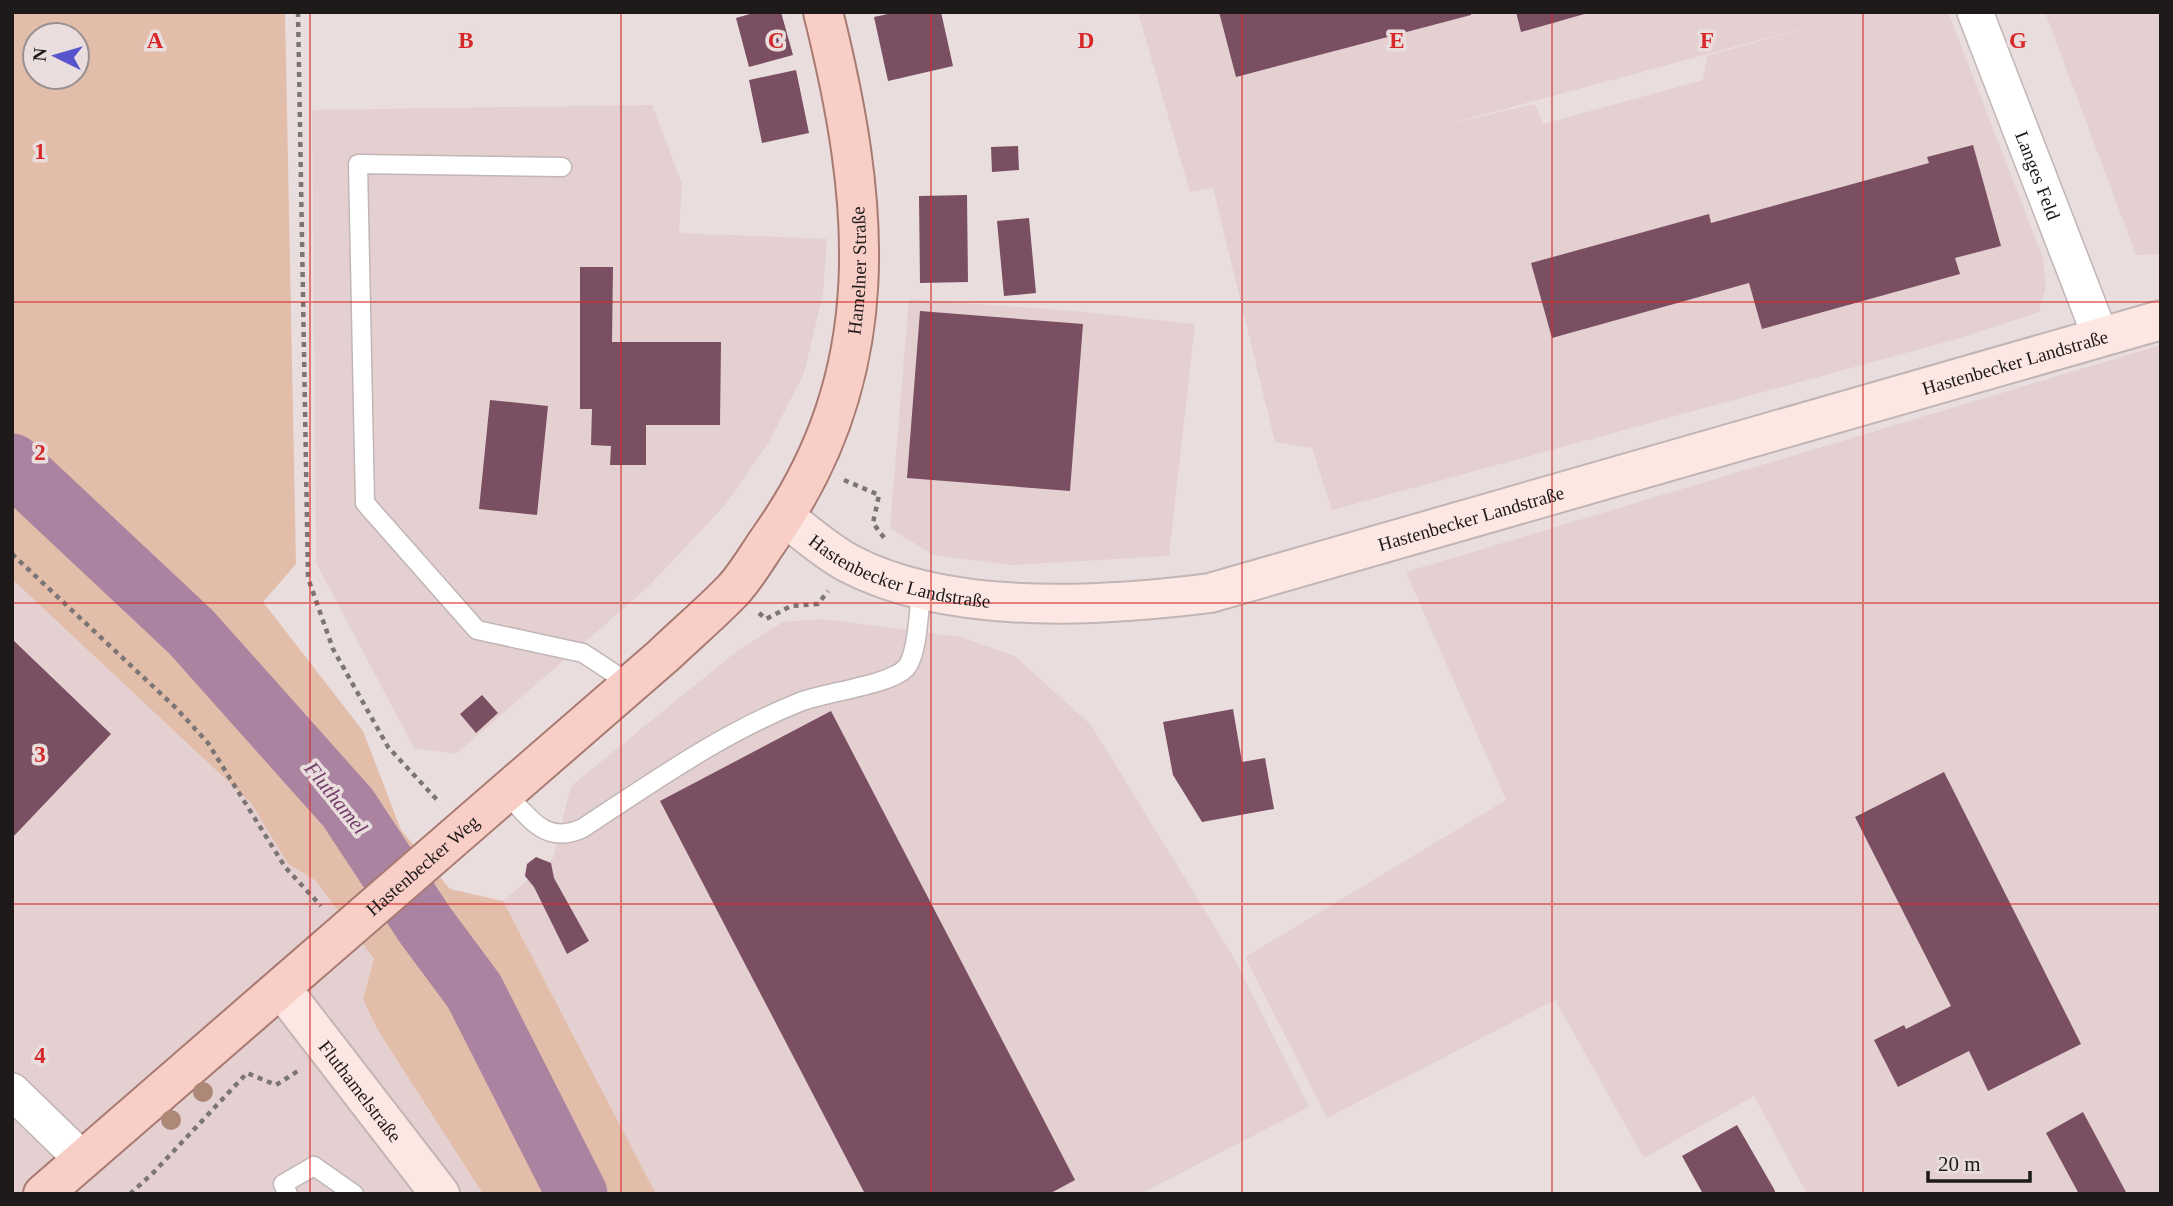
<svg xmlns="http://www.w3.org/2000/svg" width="2173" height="1206" font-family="Georgia,serif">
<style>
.built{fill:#e5d0d1;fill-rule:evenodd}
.green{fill:#e2bdaa;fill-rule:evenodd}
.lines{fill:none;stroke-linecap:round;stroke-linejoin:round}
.river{stroke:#aa83a1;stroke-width:61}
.building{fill:#7b4f62}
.service-casing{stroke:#c1b5b6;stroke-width:21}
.minor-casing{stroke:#c1b5b6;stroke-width:38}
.secondary-casing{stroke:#c1b5b6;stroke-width:42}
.primary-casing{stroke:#a97a72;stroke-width:42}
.path{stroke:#7c7575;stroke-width:4.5;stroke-dasharray:5 5;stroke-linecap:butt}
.service{stroke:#fff;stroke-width:18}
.minor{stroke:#fff;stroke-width:35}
.secondary{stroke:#fce7e3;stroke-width:38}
.primary{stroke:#f8cec7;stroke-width:38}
.tree{fill:#ae8876}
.grid{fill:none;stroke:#d62828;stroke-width:2;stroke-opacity:0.55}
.labels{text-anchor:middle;stroke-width:7;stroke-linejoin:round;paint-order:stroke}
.street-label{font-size:19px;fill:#1e1a1a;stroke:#e9ddde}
.water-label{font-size:21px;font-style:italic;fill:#733e68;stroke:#e9ddde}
.grid-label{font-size:23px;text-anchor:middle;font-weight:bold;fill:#d62828;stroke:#e9ddde;stroke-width:7;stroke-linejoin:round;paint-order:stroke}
</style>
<rect width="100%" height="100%" fill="#e9ddde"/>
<path class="built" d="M1138 12H1948L2043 258 2046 286 2039 312 1953 340 1332 510 1312 448 1275 442 1213 188 1190 192ZM1834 20 1707 56 1703 80 1543 124 1535 104 1445 125Z
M2045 12H2161V254L2136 255Z
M652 105 682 183 679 233 827 239 823 294 804 373 769 442 725 505 647 588 456 754 414 748 316 563 312 110Z
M909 299 1074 311 1195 324 1169 556 1010 565 933 555 890 528Z
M2161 345V1194H1807L1754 1096 1644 1158 1555 1000 1327 1118 1245 957 1506 800 1406 572Z
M12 579 251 803 288 864 315 880 374 959 363 999 377 1029 483 1194H12Z
M823 619 961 637 1015 656 1091 725 1234 958 1309 1107 1140 1194H656L503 901 553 858 571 786 737 651 783 622Z"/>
<path class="green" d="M12 12H285L296 564 263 602 363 731 401 830 450 889 503 901 656 1194H483L377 1029 363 999 374 959 315 880 288 864 251 803 12 579ZM35 35H77V77H35Z"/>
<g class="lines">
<path class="river" d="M12 464 191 632 348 808 425 925 474 991 577 1194"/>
</g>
<path class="building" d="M757 12H781L793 55 749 67 736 18Z
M897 12H941L953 66 888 81 874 17Z
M1219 12H1471V15L1236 77Z
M1516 12H1588V13L1521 32Z
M796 70 809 133 762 143 749 80Z
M1973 145 2001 246 1955 258 1960 274 1762 329 1749 283 1552 338 1531 263 1709 214 1711 223 1929 163 1927 157Z
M1018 146 1019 170 992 172 991 147Z
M967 195 968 282 920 283 919 196Z
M1029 218 1036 293 1004 296 997 221Z
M580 267H613L612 342H721L720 425H646V465H610L611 446 591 445 592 409H580Z
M920 311 1083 324 1070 491 907 478Z
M490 400 548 406 537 515 479 509Z
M12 639 111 734 12 838Z
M482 695 498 713 476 733 460 714Z
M1233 709 1242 762 1265 758 1274 809 1202 822 1173 775 1163 722Z
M831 711 1075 1180 1049 1194H865L660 801Z
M1944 772 2081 1044 1988 1091 1969 1051 1898 1087 1874 1040 1904 1025 1906 1029 1951 1006 1855 817Z
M536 857 551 863 554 878 589 941 567 954 534 887 525 876 527 864Z
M2083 1112 2127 1194H2079L2046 1133Z
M1737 1125 1774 1189 1776 1194H1703L1682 1156Z"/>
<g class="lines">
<g class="service-casing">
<path id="service" d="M562 167 358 164 365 503 477 630 583 653 630 684
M505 792C529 817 545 846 583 828 653 782 722 733 800 702 826 692 890 685 906 668 918 654 919 609 921 590
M288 1194 283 1184 314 1166 354 1194"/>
</g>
<g class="minor-casing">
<g id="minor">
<path id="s1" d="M1975 12 2101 338"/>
<path d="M12 1091 82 1159"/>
</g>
</g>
<g class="secondary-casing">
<g id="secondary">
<path id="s2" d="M785 517C806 533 827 552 850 564 950 616 1101 607 1210 593L2161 320"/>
<path id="s3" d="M281 988 440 1194"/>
</g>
</g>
<g class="primary-casing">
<g id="primary">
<path id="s4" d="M43 1194 663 656C686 634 711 613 733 590 747 575 758 555 770 538 888 372 870 200 823 12"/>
</g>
</g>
<path class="path" d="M298 12 308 578 333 649 388 747 439 802
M844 480 879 495 873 523 885 539
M12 554 176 708 208 743 285 867 321 906
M759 613 766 619 791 606 818 604 828 591
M130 1194 154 1172 247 1073 276 1085 301 1069"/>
<use href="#service" class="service"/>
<use href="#minor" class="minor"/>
<use href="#secondary" class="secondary"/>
<use href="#primary" class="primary"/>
</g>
<g class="tree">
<circle cx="203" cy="1092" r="10"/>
<circle cx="171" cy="1120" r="10"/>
</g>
<path class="grid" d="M310 12V1194M621 12V1194M931 12V1194M1242 12V1194M1552 12V1194M1863 12V1194M12 302H2161M12 603H2161M12 904H2161"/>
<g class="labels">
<g class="street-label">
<text dy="7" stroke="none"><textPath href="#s1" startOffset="175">Langes Feld</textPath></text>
<text dy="7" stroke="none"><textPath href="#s4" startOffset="1267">Hamelner Straße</textPath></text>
<text dy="7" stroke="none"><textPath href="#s2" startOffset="1284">Hastenbecker Landstraße</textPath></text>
<text dy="7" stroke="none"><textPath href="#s2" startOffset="718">Hastenbecker Landstraße</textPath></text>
<text dy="7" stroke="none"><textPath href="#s2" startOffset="130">Hastenbecker Landstraße</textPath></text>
<text dy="7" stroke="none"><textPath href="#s4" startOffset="502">Hastenbecker Weg</textPath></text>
<text dy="7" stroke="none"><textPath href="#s3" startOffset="130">Fluthamelstraße</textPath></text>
</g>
<g class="water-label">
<text transform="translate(336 798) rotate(51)" y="7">Fluthamel</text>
</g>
</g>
<g class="grid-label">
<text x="155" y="48">A</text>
<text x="466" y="48">B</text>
<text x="776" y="48">C</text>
<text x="1086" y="48">D</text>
<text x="1397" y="48">E</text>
<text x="1707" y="48">F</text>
<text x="2018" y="48">G</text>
<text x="40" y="159">1</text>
<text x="40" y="460">2</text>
<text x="40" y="762">3</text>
<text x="40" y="1063">4</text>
</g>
<rect width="2173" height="1206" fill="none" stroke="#1e1a1a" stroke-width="28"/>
<g transform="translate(56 56) rotate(275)"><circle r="33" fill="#e9ddde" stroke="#988f90" stroke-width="2"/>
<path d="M0-5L12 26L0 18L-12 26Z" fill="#5854cc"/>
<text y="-10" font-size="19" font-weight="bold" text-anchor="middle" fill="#1e1a1a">N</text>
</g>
<path d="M1928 1171v10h102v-10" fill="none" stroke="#1e1a1a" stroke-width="3.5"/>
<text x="1938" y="1171" font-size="21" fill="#1e1a1a" stroke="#e9ddde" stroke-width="5" paint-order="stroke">20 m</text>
</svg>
